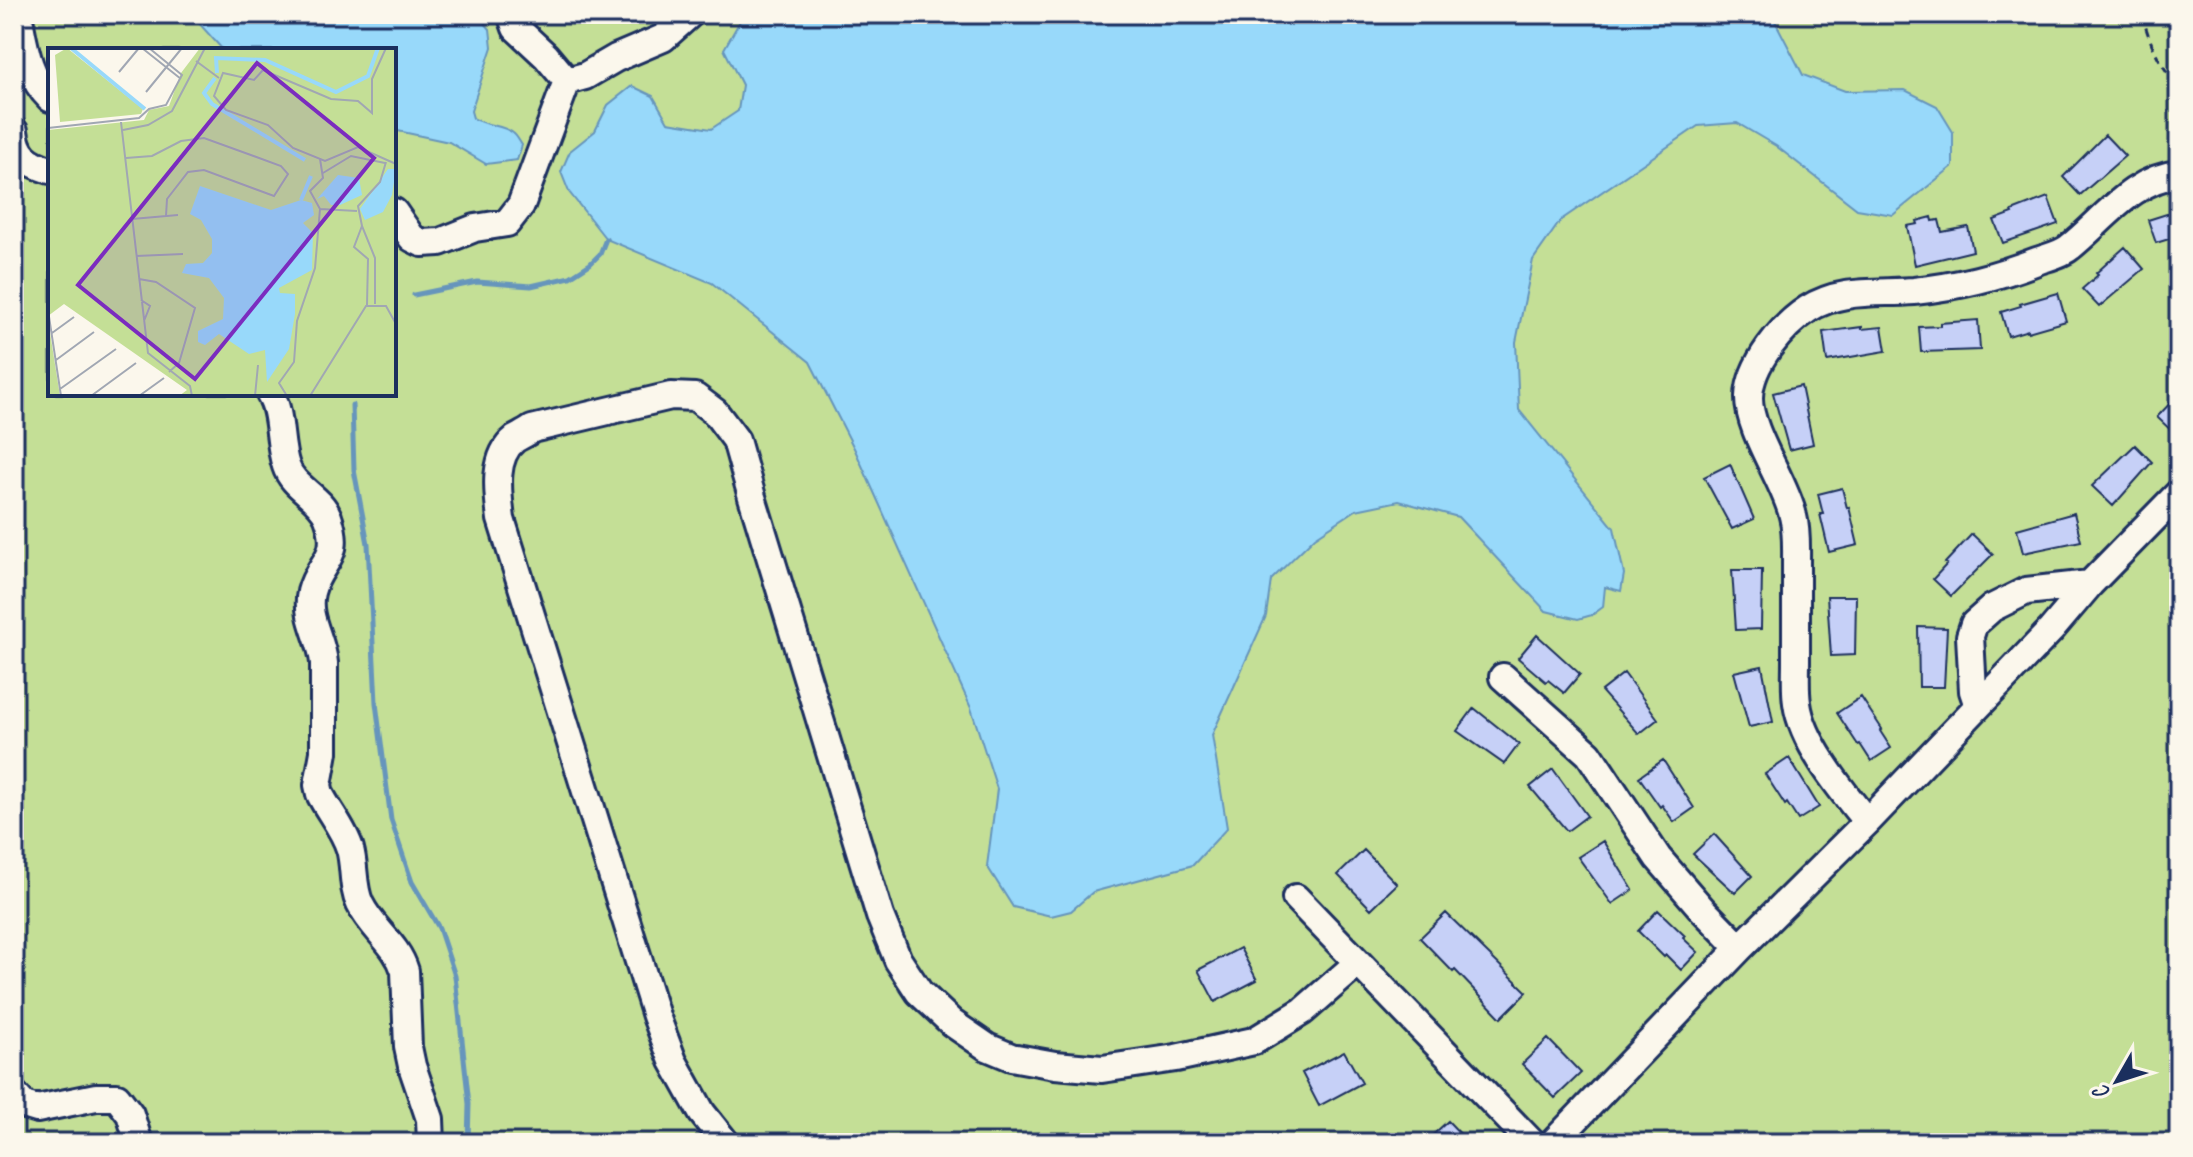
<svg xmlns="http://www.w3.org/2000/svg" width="2193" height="1157" font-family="Caveat,sans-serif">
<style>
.green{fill:#c4df96;stroke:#70877a;stroke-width:2;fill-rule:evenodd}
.water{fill:#98d9fa;stroke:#6695bc;stroke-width:2}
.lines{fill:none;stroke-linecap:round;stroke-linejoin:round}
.stream{stroke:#6695bc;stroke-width:5}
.building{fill:#c6d0f7;stroke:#1b2f5e;stroke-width:2}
.minor-casing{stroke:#1b2f5e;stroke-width:32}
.path{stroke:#1b2f5e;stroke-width:3;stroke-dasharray:8 6;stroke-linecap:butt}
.minor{stroke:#fbf7ec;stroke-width:26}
.inset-river{fill:none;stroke:#98d9fa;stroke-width:4}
.inset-road{fill:none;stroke:#a1a7b3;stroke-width:2}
.view{fill:#7b2cbf;fill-opacity:0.15;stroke:#7b2cbf;stroke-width:4}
.inset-edge{fill:none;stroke:#1b2f5e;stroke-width:4}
</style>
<rect width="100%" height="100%" fill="#fbf7ec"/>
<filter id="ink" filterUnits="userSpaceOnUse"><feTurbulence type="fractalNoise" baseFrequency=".0125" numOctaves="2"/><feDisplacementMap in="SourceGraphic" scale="16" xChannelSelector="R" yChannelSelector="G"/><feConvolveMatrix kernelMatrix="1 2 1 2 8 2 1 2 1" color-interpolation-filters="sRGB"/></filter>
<g filter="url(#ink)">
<path class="green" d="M14 14H2179V1143H14ZM50 50H394V394H50Z"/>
<path class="water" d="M195 14H477L490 29 492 47 471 111 473 118C486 126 503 125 513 133 517 136 519 141 522 145L517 160 486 164 449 142 398 131 394 132V50H223L197 21Z
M744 14H1775V21L1803 75 1845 91 1905 90 1937 106 1953 132V166L1893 215 1857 209 1776 146 1737 123 1698 126 1561 220 1533 260 1516 342 1519 410 1614 528 1624 574 1621 591 1605 587 1603 607 1592 615 1578 619 1546 611 1458 517 1399 501 1356 510 1315 537 1271 580 1266 616 1212 735 1227 828 1193 865 1093 892 1071 911 1051 916 1013 907 987 866 997 789 971 708 855 450 810 362 712 283 606 239 569 192 561 172 570 151 595 131 608 105 632 86 653 96 668 122 711 129 738 111 742 85 724 49Z"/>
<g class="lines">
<path class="stream" d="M414 295 477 282 531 286 570 277 590 264 600 254 606 239
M352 405 354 470 368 544 376 703 391 820 412 882 439 928 455 976 469 1104 468 1143"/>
</g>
<path class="building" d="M2105 135 2125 156 2080 195 2063 177Z
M2048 197 2058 224 2003 243 1994 220 2013 213 2012 211Z
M2179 210V236L2156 243 2148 220Z
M1932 217 1933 221 1939 220 1942 232 1968 227 1973 251 1915 265 1907 226 1918 224 1917 221Z
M2125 247 2144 269 2099 307 2082 289 2098 275 2096 273Z
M2058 293 2066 321 2028 332V330L2008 336 2001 312 2021 306 2020 304Z
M1978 320 1980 350 1921 352 1919 327 1940 326V323Z
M1862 327V329L1882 327 1886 351 1827 361 1823 332Z
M1801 386 1813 444 1789 450 1773 393Z
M2179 394V438L2157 417Z
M2135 445 2152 462 2113 506 2092 486Z
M1730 464 1754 519 1732 529 1704 477Z
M1842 488 1847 508 1849 507 1858 545 1829 552 1820 514H1823L1818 494Z
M2074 513 2081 541 2023 553 2017 529Z
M1972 534 1993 554 1951 596 1933 579 1947 564 1945 563Z
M1732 570H1762L1761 629 1736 630Z
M1827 596H1856L1855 655 1831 656Z
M1918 627 1947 628 1944 687H1919Z
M1537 635 1580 674 1564 693 1548 680 1546 682 1518 658Z
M1762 666 1773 722 1749 727 1734 672Z
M1624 673 1658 719 1639 734 1601 691Z
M1861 697 1882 729 1880 731 1891 748 1871 761 1860 744 1858 745 1837 713Z
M1474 708 1519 744 1504 764 1457 731Z
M1789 758 1819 807 1798 820 1787 803 1785 805 1765 774Z
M1663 760 1694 808 1674 822 1662 805 1660 807 1639 777Z
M1553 769 1587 816 1567 831 1530 787Z
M1714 834 1752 876 1735 893 1693 854Z
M1603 841 1633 890 1612 904 1578 857Z
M1364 850 1397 884 1371 909 1338 875Z
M1658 910 1685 936 1683 938 1698 952 1681 970 1666 955 1664 957 1638 931Z
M1446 913 1527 992 1501 1018 1455 970 1453 972 1420 938Z
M1240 948 1257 980 1215 1002 1198 970Z
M1548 1039 1581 1073 1555 1098 1522 1064Z
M1344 1051 1362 1083 1319 1106 1302 1073Z
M1448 1121 1469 1143H1424Z"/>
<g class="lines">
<g class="minor-casing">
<path id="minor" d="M18 14C24 43 27 76 50 98
M511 14 516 28 546 56 567 81
M567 81 585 76 616 58 663 38 690 14
M14 131C17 155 27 163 50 170
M394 212 412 238 422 243 440 242 475 228 507 223 521 205 567 81
M270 394C282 412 278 443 286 466 293 488 320 496 328 517 343 559 319 560 311 592 305 618 322 638 324 663V752L318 785 320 794C329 812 344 829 350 849 355 867 352 887 360 904 372 929 397 944 405 971L408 1047 412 1066 430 1119 431 1143
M1503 677 1589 754 1658 858 1702 909 1740 948
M1978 706 1973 691 1970 636 1974 624 1992 608 2026 591 2090 584
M1867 822C1843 792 1802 743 1797 703 1795 690 1796 675 1796 661 1796 629 1796 596 1796 564 1796 548 1797 531 1793 516 1785 481 1748 431 1749 397 1750 364 1782 326 1808 309 1841 288 1878 294 1914 291 1960 286 1995 277 2037 261 2048 257 2062 254 2070 247 2104 220 2133 178 2179 174
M1296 898 1532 1143
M14 1094 24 1105 37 1109 96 1097H117L130 1114 139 1143
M726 1143 702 1113 673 1061 656 1016 501 519C498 494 492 457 515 439 520 436 527 433 532 429L671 396 695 397 715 412 736 440 752 497 880 916 898 960 919 992 952 1023 987 1047 1011 1057 1055 1065 1102 1069 1176 1058 1254 1041 1303 1011 1358 963
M1553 1143 1740 948 1867 822 2051 630 2090 584 2179 493"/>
</g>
<path class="path" d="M2142 14C2149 42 2160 66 2179 87"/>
<use href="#minor" class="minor"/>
</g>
</g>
<g transform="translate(48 48)">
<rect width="348" height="348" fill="#fbf7ec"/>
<path d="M19 0 95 61 93 66 12 74 7 7ZM152 0H348V348H131L139 342 16 256 0 268V82L96 72 101 62 121 58 133 25ZM0 272 12 348H0Z" fill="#c4df96"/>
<path d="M340 121H348L344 147 335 164 317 172 312 161ZM290 127 311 130 314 147 292 157H283L276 148 269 151ZM152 138 223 162 253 152 264 155 266 167 255 175 265 185 264 222 231 240 232 245 247 246V266L241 301 219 334 217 302 201 306 171 286 157 297 150 294V283L175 271 176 250 161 230 134 225 138 216 155 215 164 205V191L153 172 142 166Z" fill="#98d9fa"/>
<path class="inset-river" d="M23 0 97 61M169 25 168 10 217 12 288 44 320 28 330 0M167 30 156 45 164 56 257 112M253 152 263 128"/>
<path class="inset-road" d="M94 0 133 31M338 0 324 31V65L310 53 283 51 215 22 206 32 175 25 166 48 178 62 220 77 245 100 277 113 310 99 348 116M148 13 171 30M71 24 91 0M98 44 134 0M73 74 100 305 142 338 144 348M0 80 91 70 101 61 118 57 134 27 101 0M75 82 100 77 124 63 157 0M78 110 104 108 133 93 156 90 233 118 240 126 226 148 156 122 140 124 119 151 118 168M275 125 303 108 337 115M272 161 309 163M84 171 130 167M314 178 310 158 332 134 338 114M88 208 135 206M91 231 108 234 147 260 131 315 121 324M93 252 102 258 96 273M319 257 320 211 306 199 314 178 327 210V256M0 262 13 348M4 285 26 269M8 312 46 284M12 341 68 301M43 348 88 315M91 348 116 330M207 348 210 317M239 348 231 335 246 314 249 273 267 220 272 161 262 143 275 130 272 111M262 348 318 258H338L348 276"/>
<path class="view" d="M209 15 326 110 147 331 30 237Z"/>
<rect width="348" height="348" class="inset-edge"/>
</g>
<rect width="2193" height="1157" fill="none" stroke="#fbf7ec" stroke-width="48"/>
<rect x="24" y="24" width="2145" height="1109" fill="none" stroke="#1b2f5e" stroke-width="3" filter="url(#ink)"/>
<g transform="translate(2117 1081) rotate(231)" stroke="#fbf7ec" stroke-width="6" paint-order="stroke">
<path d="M0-6L14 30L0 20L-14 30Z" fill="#1b2f5e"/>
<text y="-12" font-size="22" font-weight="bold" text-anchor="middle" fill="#1b2f5e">С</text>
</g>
</svg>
